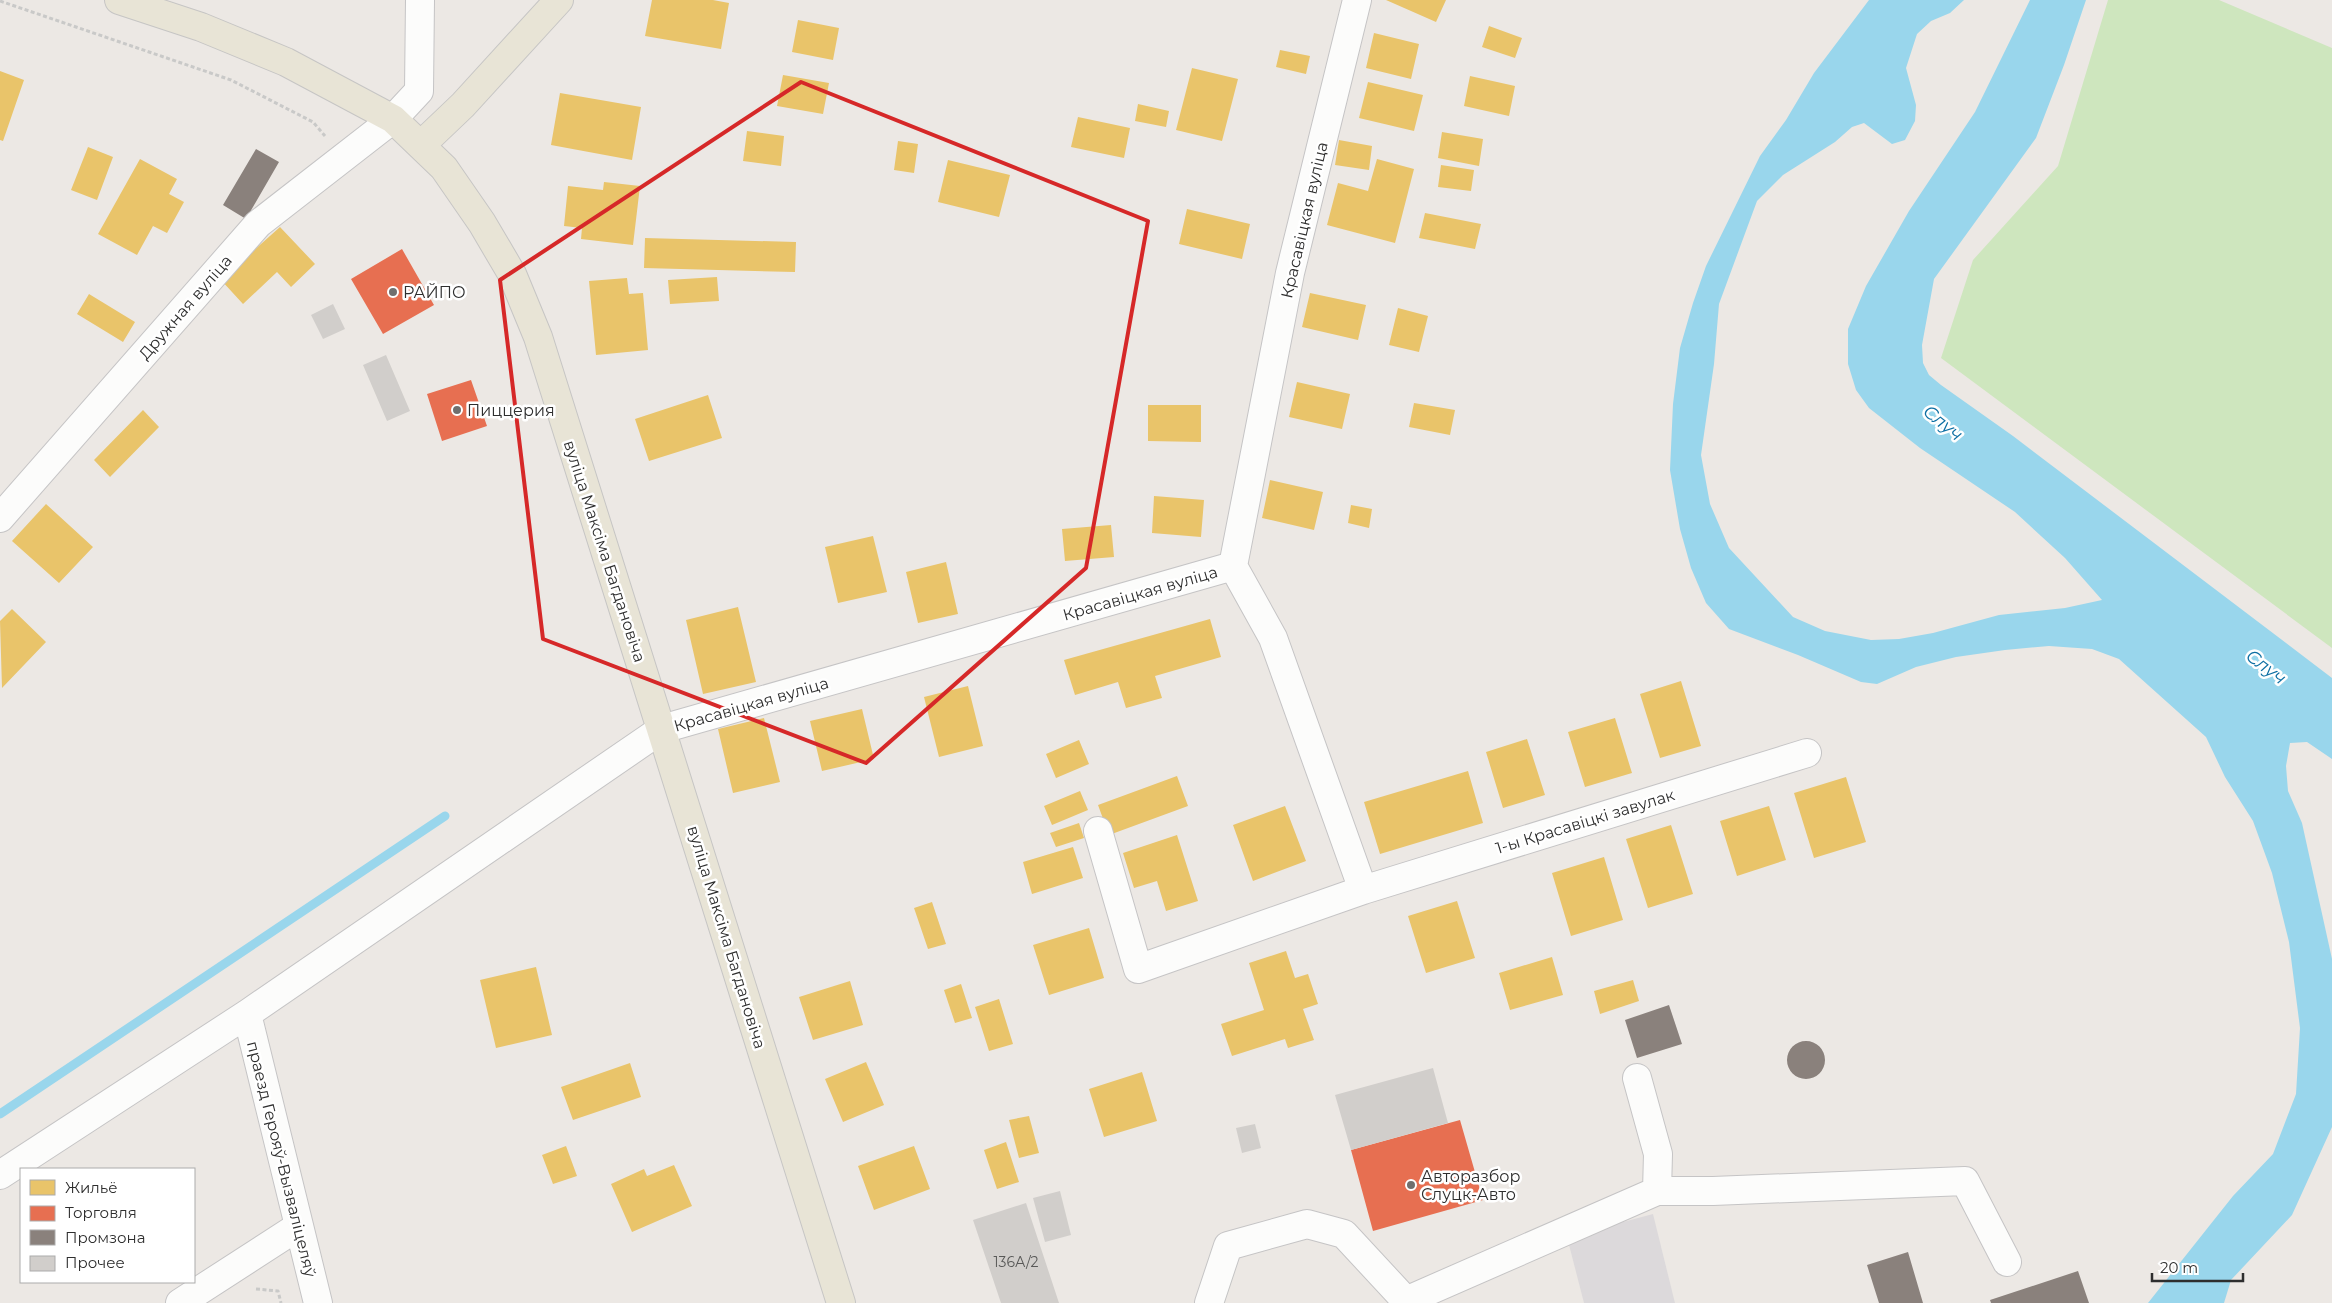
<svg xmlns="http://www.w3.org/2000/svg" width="2332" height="1303" font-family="Montserrat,sans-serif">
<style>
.industrial{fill:#dcd9db}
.green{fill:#cee6be}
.water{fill:#99d6ec}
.homes{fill:#e9c46a}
.shops{fill:#e76f51}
.industry{fill:#8a817c}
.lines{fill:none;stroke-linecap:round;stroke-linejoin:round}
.stream{stroke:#99d6ec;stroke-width:9}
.building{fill:#d1cecb}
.minor-casing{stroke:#c5c4c5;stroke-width:30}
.major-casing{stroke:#c6c5c4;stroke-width:30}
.path{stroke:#c9c9c8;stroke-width:3;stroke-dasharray:4 2.5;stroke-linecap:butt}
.minor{stroke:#fcfcfb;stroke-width:28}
.major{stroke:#e8e4d6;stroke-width:28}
.marked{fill:none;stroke:#d62828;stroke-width:4;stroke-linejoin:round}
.poi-dot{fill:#706f6e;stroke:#fff;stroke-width:2}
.labels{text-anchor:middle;stroke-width:5;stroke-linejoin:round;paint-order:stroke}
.number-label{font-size:14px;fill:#585857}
.street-label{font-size:16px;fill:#2e2e2e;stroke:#fff}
.poi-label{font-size:16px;fill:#2e2e2e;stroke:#fff;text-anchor:start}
.water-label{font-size:18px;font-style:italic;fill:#0d6fa3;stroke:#fff}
</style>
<rect width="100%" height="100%" fill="#ece8e4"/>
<path class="industrial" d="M1653 1214 1675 1303H1584L1567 1237Z"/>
<path class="green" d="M2108 0H2219L2332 48V648L1941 358 1973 260 2058 166Z"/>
<path class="water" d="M1869 0H1964L1950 13 1931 21 1917 34 1906 68 1916 105 1915 121 1905 140 1892 144 1864 123 1852 127 1835 142 1783 175 1757 201 1719 304 1714 364 1701 455 1710 504 1729 548 1793 617 1825 631 1871 640 1899 639 1933 633 1999 615 2065 608 2102 600 2065 558 2015 512 1920 448 1869 408 1856 390 1848 364V329L1866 286 1909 211 1975 112 2030 0H2086L2064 65 2036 138 1934 279 1922 345 1923 363 1929 375 1941 385 2013 436 2332 678V759L2307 742 2290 743 2286 766 2288 791 2302 823 2332 959V1127L2292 1215 2231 1280 2224 1303H2148L2233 1196 2273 1154 2296 1094 2300 1028 2289 942 2272 873 2253 821 2225 777 2206 737 2119 659 2092 649 2049 646 2005 650 1956 657 1916 667 1877 684 1861 682 1798 655 1729 629 1706 603 1691 568 1680 529 1670 470 1673 404 1680 348 1693 303 1706 266 1760 156 1786 120 1814 73Z"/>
<path class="homes" d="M652 0H713L729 3 721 49 645 36Z
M1386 0H1446L1436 22Z
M798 20 839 28 833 60 792 52Z
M1489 26 1522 38 1515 58 1482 47Z
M1374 33 1419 44 1411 79 1366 68Z
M1280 50 1310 56 1306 74 1276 67Z
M1192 68 1238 79 1222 141 1176 130Z
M0 71 24 80 3 141 0 140Z
M783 75 829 83 823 114 777 106Z
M1470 76 1515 86 1509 116 1464 106Z
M1368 82 1423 95 1414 131 1359 118Z
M560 93 641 107 632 160 551 145Z
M1138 104 1169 111 1166 127 1135 121Z
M1078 117 1130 128 1124 158 1071 147Z
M747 131 784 136 781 166 743 161Z
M1442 132 1483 139 1479 166 1438 158Z
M1339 140 1372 146 1369 170 1335 165Z
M898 141 918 144 914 173 894 170Z
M88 147 113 157 97 200 71 190Z
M140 159 177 179 169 194 184 202 167 233 153 226 137 255 98 234Z
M1377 159 1414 169 1395 243 1327 225 1338 183 1368 191Z
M948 160 1010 175 999 217 938 202Z
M1441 165 1474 170 1471 191 1438 187Z
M604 182 640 186 633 245 581 239 582 228 564 226 568 186 603 190Z
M1187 209 1250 224 1242 259 1179 244Z
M1425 213 1481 224 1475 249 1419 238Z
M280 227 315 264 291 287 277 272 243 304 221 280Z
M645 238 796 242 795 272 644 268Z
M717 277 719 301 670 304 668 280Z
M627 278 629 294 643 293 648 350 596 355 589 281Z
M1310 293 1366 305 1358 340 1302 327Z
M89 294 135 322 123 342 77 314Z
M1398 308 1428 316 1419 352 1389 345Z
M1297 382 1350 394 1342 429 1289 417Z
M708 395 722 438 649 461 635 419Z
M1414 403 1455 410 1450 435 1409 427Z
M1148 405H1201V442L1148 441Z
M143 410 159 427 110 477 94 460Z
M1270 480 1323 492 1314 530 1262 518Z
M1154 496 1204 500 1201 537 1152 533Z
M46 504 93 547 59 583 12 541Z
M1351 505 1372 509 1369 528 1348 523Z
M1111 525 1114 557 1065 561 1062 529Z
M873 536 887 592 838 603 825 547Z
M946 562 958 614 918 623 906 572Z
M738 607 756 682 703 694 686 620Z
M12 609 46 642 2 688 0 621Z
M1210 619 1221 657 1155 676 1162 698 1126 708 1118 682 1075 695 1064 660Z
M1681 681 1701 746 1660 758 1640 694Z
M968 686 983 746 939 757 924 697Z
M862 709 874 759 822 771 810 721Z
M764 718 780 782 733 793 718 729Z
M1615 718 1632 773 1585 787 1568 732Z
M1527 739 1545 795 1503 808 1486 752Z
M1079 740 1089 764 1056 778 1046 754Z
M1468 771 1483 823 1380 854 1364 802Z
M1177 776 1188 806 1109 835 1098 805Z
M1846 777 1866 842 1814 858 1794 793Z
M1080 791 1088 810 1052 825 1044 806Z
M1285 806 1306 861 1253 881 1233 825Z
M1769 806 1786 860 1737 876 1720 821Z
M1079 823 1084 838 1056 847 1050 833Z
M1671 825 1693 894 1648 908 1626 839Z
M1177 835 1198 901 1166 911 1157 881 1134 888 1123 853Z
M1073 847 1083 878 1032 894 1023 862Z
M1604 857 1623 920 1571 936 1552 873Z
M1457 901 1475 958 1426 973 1408 916Z
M932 902 946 944 928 949 914 908Z
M1089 928 1104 978 1049 995 1033 945Z
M1286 951 1295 978 1308 974 1318 1004 1303 1009 1314 1040 1288 1048 1285 1039 1232 1056 1221 1024 1264 1010 1249 963Z
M1552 957 1563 995 1510 1010 1499 973Z
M536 967 552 1035 496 1048 480 980Z
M1633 980 1639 1001 1600 1014 1594 991Z
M850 981 863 1025 813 1040 799 997Z
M961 984 972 1018 955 1023 944 990Z
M999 999 1013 1044 989 1051 975 1007Z
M866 1062 884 1105 843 1122 825 1079Z
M630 1063 641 1097 573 1120 561 1087Z
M1142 1072 1157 1121 1104 1137 1089 1089Z
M1029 1116 1039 1153 1019 1158 1009 1120Z
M1006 1142 1019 1182 997 1189 984 1150Z
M566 1146 577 1176 553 1184 542 1155Z
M914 1146 930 1189 874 1210 858 1166Z
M674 1165 692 1206 632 1232 611 1184 644 1169 647 1176Z"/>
<path class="shops" d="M402 249 434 305 383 334 351 279Z
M471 380 487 426 442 441 427 394Z
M1460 1120 1483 1200 1373 1231 1351 1150Z"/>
<path class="industry" d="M256 149 279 162 246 219 223 205Z
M1669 1005 1682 1044 1637 1058 1625 1020Z
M1787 1060a19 19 0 1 1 38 0a19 19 0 1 1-38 0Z
M1908 1252 1923 1303H1879L1867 1265Z
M2078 1271 2089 1303H1991L1990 1300Z"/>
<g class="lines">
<path class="stream" d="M0 1114 445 816"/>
</g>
<path class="building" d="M333 304 345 329 323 339 311 315Z
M386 355 410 411 387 421 363 365Z
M1433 1068 1448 1123 1351 1150 1335 1095Z
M1255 1124 1261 1148 1242 1153 1236 1128Z
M1060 1191 1071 1235 1045 1242 1033 1198Z
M1026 1203 1059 1303H1001L973 1220Z"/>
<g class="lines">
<g class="minor-casing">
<path id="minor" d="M0 518 258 224 393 119 419 91 420 0
M1233 566 1273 638 1363 890
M1098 831 1138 969 1363 890 1807 753
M247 1014 318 1303
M1637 1078 1658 1154 1657 1191
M0 1175 247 1014 662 729 1233 566 1290 273 1357 0
M1408 1300 1657 1191H1713L1965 1181 2007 1262
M180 1303 299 1226
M1209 1303 1228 1246 1307 1224 1344 1234 1408 1303"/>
</g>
<g class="major-casing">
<path id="major" d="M119 0 201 27 286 62 393 119 444 168 482 223 512 274 538 337 841 1303
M421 145 463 105 559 0"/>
</g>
<path class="path" d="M0 1 231 80 313 122 325 136
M256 1289 278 1291 281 1303"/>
<use href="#minor" class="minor"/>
<use href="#major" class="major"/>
</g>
<path class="marked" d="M801 82 1148 221 1086 568 866 763 543 639 500 280Z"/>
<g class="poi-dot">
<circle cx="393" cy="292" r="5"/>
<circle cx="457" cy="410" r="5"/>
<circle cx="1411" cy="1185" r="5"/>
</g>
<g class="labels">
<g class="number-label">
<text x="1016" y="1267">136А/2</text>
</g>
<g class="street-label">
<text transform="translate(1304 220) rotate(-77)" y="6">Красавіцкая вуліца</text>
<text transform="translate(185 307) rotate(-49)" y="6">Дружная вуліца</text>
<text transform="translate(605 551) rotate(72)" y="6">вуліца Максіма Багдановіча</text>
<text transform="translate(1140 593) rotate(-16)" y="6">Красавіцкая вуліца</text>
<text transform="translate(751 704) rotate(-16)" y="6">Красавіцкая вуліца</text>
<text transform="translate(1585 821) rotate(-17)" y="6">1-ы Красавіцкі завулак</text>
<text transform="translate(727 937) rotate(73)" y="6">вуліца Максіма Багдановіча</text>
<text transform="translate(282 1159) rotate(76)" y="6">праезд Герояў-Вызваліцеляў</text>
</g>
<g class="poi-label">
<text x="403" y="298">РАЙПО</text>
<text x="467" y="416">Пиццерия</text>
<text x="1421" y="1182">Авторазбор<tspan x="1421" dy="18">Слуцк-Авто</tspan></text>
</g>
<g class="water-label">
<text transform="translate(1943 423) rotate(39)" y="6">Случ</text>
<text transform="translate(2266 667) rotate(37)" y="6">Случ</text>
</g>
</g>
<rect x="20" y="1168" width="175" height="115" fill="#ffffff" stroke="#ababab"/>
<rect x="30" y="1180" width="25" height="15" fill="#e9c46a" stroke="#ababab"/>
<text x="65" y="1193" font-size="15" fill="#2e2e2e">Жильё</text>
<rect x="30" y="1206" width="25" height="15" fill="#e76f51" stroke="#ababab"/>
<text x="65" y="1218" font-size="15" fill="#2e2e2e">Торговля</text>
<rect x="30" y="1230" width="25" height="15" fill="#8a817c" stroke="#ababab"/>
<text x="65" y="1243" font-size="15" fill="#2e2e2e">Промзона</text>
<rect x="30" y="1256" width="25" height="15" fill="#d1cecb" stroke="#ababab"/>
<text x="65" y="1268" font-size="15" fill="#2e2e2e">Прочее</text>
<path d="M2152 1273v8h91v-8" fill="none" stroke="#2e2e2e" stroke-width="2.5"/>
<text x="2160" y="1273" font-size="15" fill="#2e2e2e" stroke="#ffffff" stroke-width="4" paint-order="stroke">20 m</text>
</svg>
